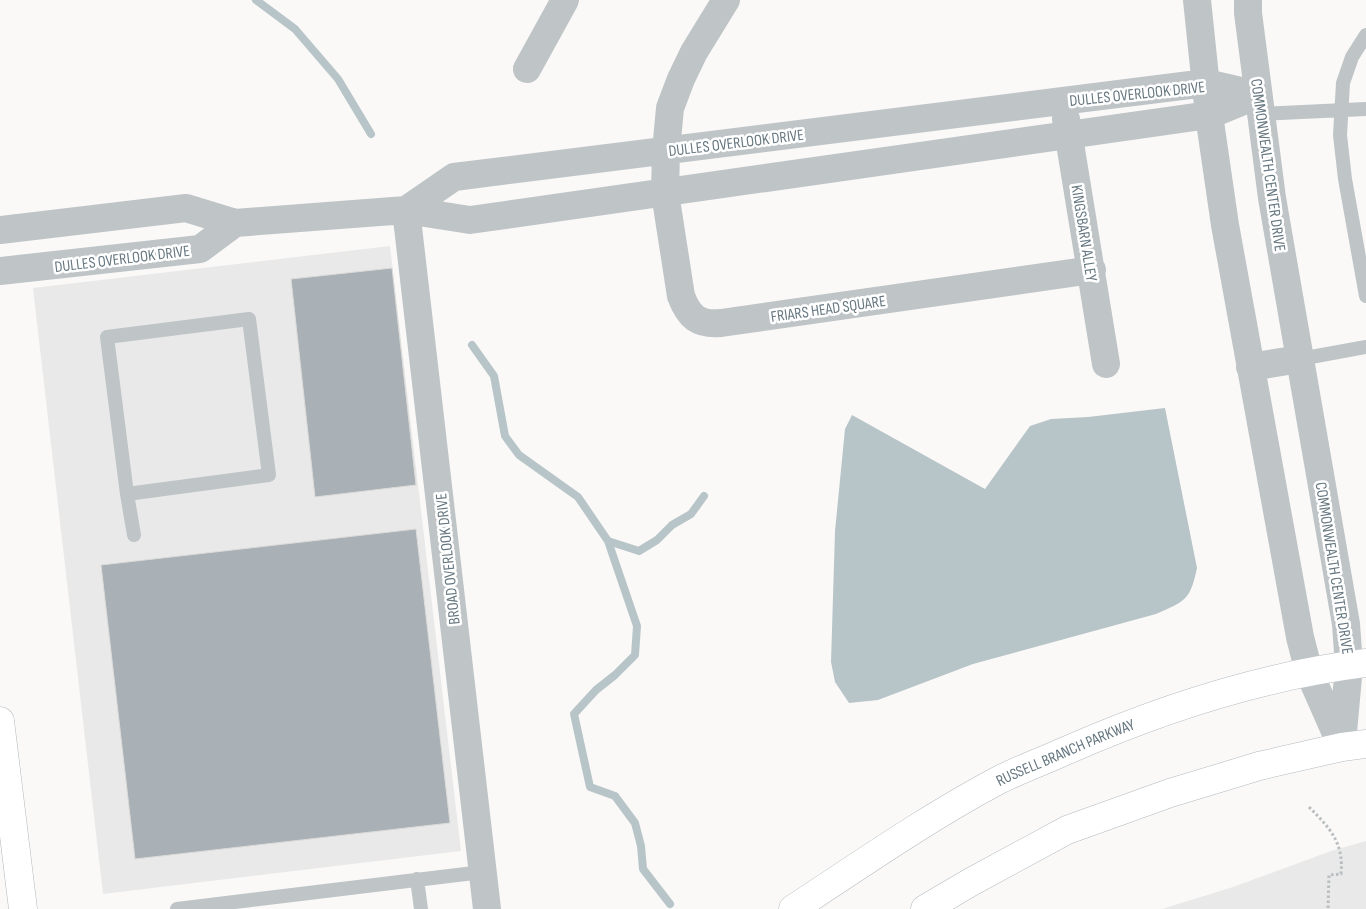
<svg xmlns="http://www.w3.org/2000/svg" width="1366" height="909" font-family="'Sofia Sans Condensed',sans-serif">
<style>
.built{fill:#e8e9e8}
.water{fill:#b8c5c8}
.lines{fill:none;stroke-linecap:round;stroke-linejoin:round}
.stream{stroke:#b8c5c8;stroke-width:8}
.building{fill:#a9b1b6;stroke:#dcdbda}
.secondary-casing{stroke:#b4babe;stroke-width:29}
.primary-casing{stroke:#b3b9bc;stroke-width:29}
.path{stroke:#babec0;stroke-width:3;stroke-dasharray:2.5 2.5;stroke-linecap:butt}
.service{stroke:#bfc4c7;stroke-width:14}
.minor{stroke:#bfc4c7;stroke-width:28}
.secondary{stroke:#fff;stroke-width:28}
.primary{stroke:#fff;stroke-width:28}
.labels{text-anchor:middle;stroke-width:5;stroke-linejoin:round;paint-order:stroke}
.street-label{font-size:16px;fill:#667780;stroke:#fff}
</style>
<rect width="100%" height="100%" fill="#faf9f8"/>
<path class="built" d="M390 246 461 851 103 894 33 288Z
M1366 841V909H1162L1233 887 1331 851Z"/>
<path class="water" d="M1165 408 1197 568C1190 601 1185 601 1156 614L973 664 878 700 849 703 835 682 831 662 835 531 845 429 852 415 985 489 1030 426 1051 419 1088 417Z"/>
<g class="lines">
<path class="stream" d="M256 0 295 29 338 79 371 134
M472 345 494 376 505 436 519 455 578 497 608 541 637 626 635 655 615 675 596 690 574 714 590 787 615 796 635 823 641 846 643 869 670 904
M608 541 639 551 657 540 672 525 691 514 704 496"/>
</g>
<path class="building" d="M392 268 416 485 315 497 291 279Z
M416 529 450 823 135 859 101 565Z"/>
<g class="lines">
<g class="secondary-casing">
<g id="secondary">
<path id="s1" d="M793 909C860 865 926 819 997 781 1018 770 1041 762 1063 752 1160 709 1261 676 1366 663"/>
<path d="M925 909 971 882 1067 830 1170 793 1259 766 1342 747 1366 744"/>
</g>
</g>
<g class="primary-casing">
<path id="primary" d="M0 721 23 909"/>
</g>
<path class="path" d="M1309 807C1330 828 1344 843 1341 874L1329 875 1328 909"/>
<path class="service" d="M1366 35 1352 57 1343 83 1340 135 1345 179 1366 296
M1260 114 1366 109
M1300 359 1366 347
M127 494 269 475 249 319 107 337 127 494 134 535
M417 879 421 909
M177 909 482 872"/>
<path class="minor" d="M726 0 694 52 681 79 670 108 666 151 665 193 681 296C689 317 698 325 721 323L1092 270
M1197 0 1209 115 1225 225 1300 637 1309 672 1342 747
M1248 0V13L1272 198 1346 624 1349 666 1342 743
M527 69 565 0
M1066 119 1106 364
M406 210 454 177 1206 83 1258 95
M406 210 487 909
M0 230 186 208 235 223 406 210 470 220 1209 115 1258 95
M0 271 200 249 235 223
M1250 367 1300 359"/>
<use href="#secondary" class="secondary"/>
<use href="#primary" class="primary"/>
</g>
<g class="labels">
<g class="street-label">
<text transform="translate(1137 93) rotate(-6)" y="6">DULLES OVERLOOK DRIVE</text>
<text transform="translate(736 142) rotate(-7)" y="6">DULLES OVERLOOK DRIVE</text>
<text transform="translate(1269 165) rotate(82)" y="6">COMMONWEALTH CENTER DRIVE</text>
<text transform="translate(1085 233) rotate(81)" y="6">KINGSBARN ALLEY</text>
<text transform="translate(122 258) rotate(-7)" y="6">DULLES OVERLOOK DRIVE</text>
<text transform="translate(828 308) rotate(-8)" y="6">FRIARS HEAD SQUARE</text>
<text transform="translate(447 559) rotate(-96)" y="6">BROAD OVERLOOK DRIVE</text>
<text transform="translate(1335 568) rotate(81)" y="6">COMMONWEALTH CENTER DRIVE</text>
<text dy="6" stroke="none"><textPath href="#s1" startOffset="315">RUSSELL BRANCH PARKWAY</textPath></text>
</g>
</g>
</svg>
